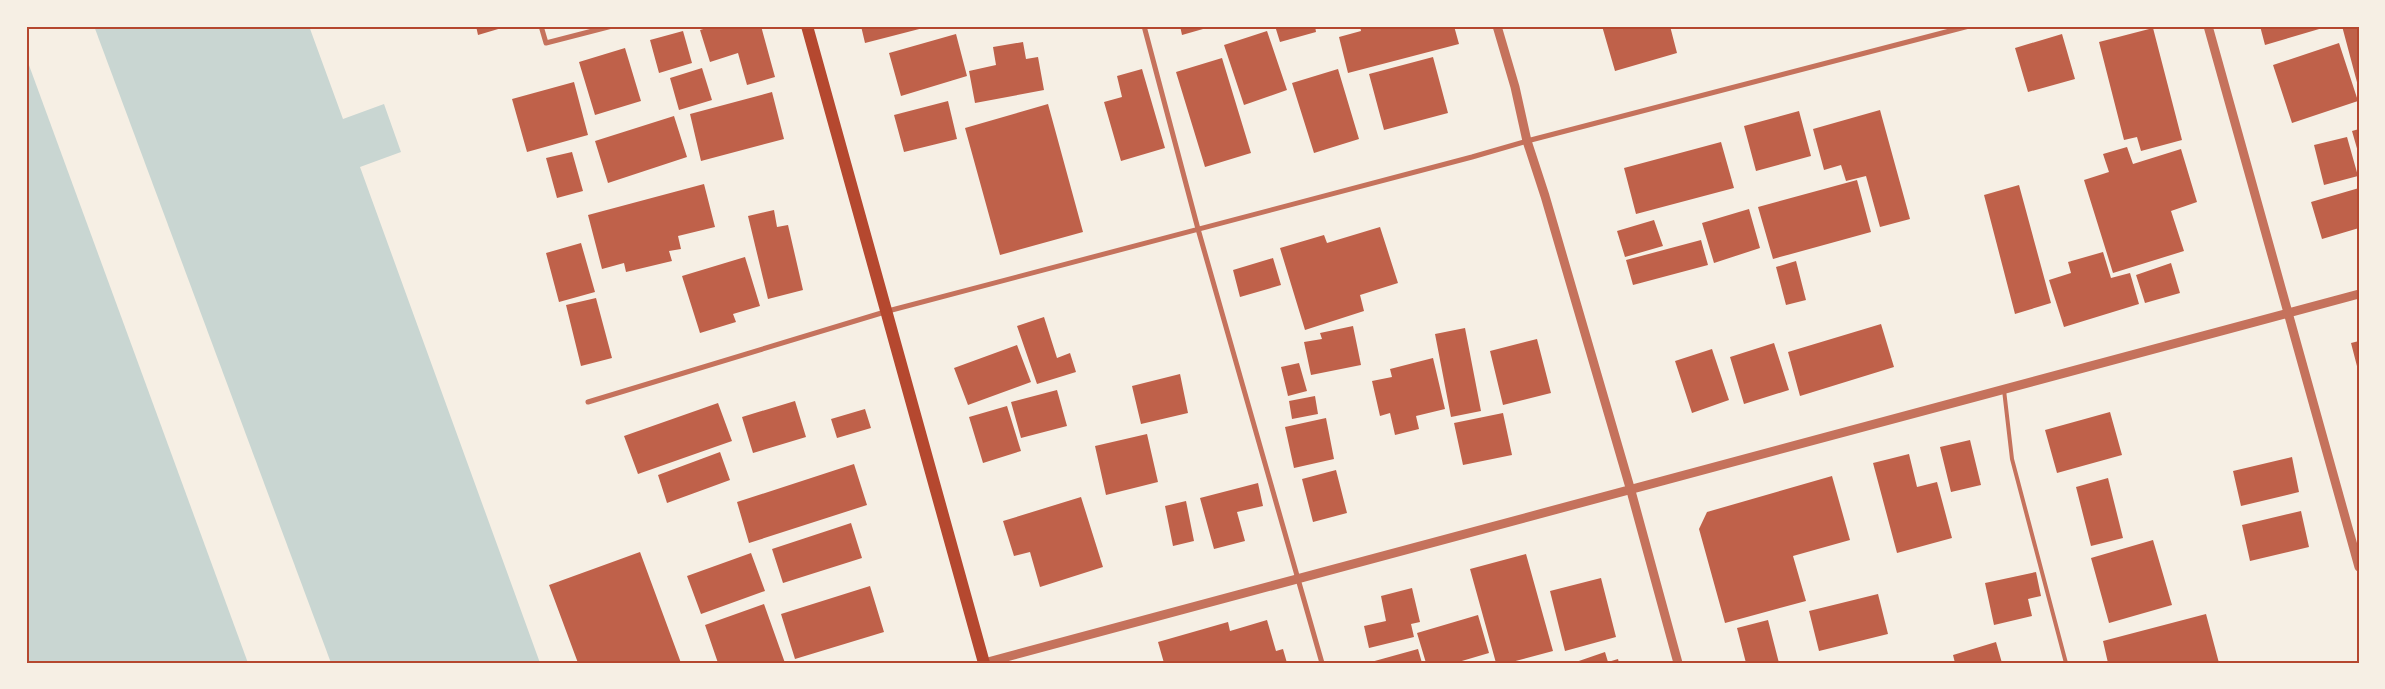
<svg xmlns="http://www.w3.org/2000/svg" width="2385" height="689" font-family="'Playfair Display',serif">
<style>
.water{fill:#c9d6d2}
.pier{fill:#f6efe4}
.building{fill:#bf614a}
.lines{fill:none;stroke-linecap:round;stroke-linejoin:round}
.service{stroke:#c5725c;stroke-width:4}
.minor{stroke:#c5725c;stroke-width:5}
.tertiary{stroke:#c5725c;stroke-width:9}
.primary{stroke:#b5482f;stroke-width:12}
.neatline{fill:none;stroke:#b5482f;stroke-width:2}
</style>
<rect width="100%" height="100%" fill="#f6efe4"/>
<path class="water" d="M26 26H309L343 119 384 104 401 152 360 167 540 663H26Z"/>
<path class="pier" d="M26 26H94L331 663H248L26 57Z"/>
<path class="building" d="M476 26H505V27L478 35Z
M713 26H761L775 77 747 85 738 53 710 62 700 30Z
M861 26H927V27L865 43Z
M1180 26H1210V27L1182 35Z
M1275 26H1315L1316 32 1280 42Z
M1360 26H1454L1459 44 1348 73 1339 37 1361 31Z
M1602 26H1670L1677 53 1615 71Z
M2260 26H2326V27L2265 45Z
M2342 26H2359V86H2358Z
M2153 28 2182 140 2141 151 2137 137 2124 140 2099 42Z
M683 31 692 63 659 73 650 40Z
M1267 31 1287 90 1244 105 1224 45Z
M956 34 967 76 901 96 889 53Z
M2062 34 2075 79 2028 92 2015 48Z
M1023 42 1026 59 1038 57 1044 90 975 103 969 71 996 65 993 47Z
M2339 43 2358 101 2292 123 2273 65Z
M625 48 641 101 595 115 579 62Z
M1433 57 1448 113 1384 130 1369 74Z
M1222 58 1251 153 1205 167 1176 72Z
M702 68 712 100 679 110 670 78Z
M1142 69 1165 148 1121 161 1104 102 1122 97 1117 76Z
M1338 69 1359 139 1314 153 1292 83Z
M574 82 588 135 527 152 512 99Z
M772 92 784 139 701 161 690 114Z
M948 101 957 139 904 152 894 115Z
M1048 104 1083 232 1000 255 965 128Z
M1880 110 1910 219 1880 227 1866 176 1846 181 1841 165 1824 170 1813 129Z
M1799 111 1811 156 1756 171 1744 126Z
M674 116 687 157 608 183 595 141Z
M2359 129V152H2358L2352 131Z
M2347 137 2358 176 2324 185 2314 145Z
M1721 142 1734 188 1636 214 1624 168Z
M2127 147 2133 164 2181 149 2197 202 2171 211 2184 251 2113 273 2084 180 2109 172 2103 154Z
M572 152 583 191 557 198 546 158Z
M1857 180 1871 232 1773 259 1758 207Z
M704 184 715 227 678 236 681 249 669 251 672 261 626 272 624 263 602 269 588 215Z
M2019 185 2051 303 2015 314 1984 195Z
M2359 188V228L2322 239 2311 202Z
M1749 209 1760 248 1714 263 1702 223Z
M774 210 777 227 788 225 803 290 768 299 748 216Z
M1654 220 1663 246 1625 257 1617 231Z
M1380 227 1398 283 1360 295 1364 311 1305 330 1280 248 1324 235 1327 243Z
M1701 240 1708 265 1633 285 1626 260Z
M581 243 595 292 559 302 546 253Z
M2103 252 2111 278 2130 273 2139 304 2064 327 2049 280 2071 273 2068 262Z
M745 257 760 306 733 314 736 322 700 333 682 276Z
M1273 258 1281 285 1240 297 1233 270Z
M1796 261 1806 300 1786 305 1776 267Z
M2171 263 2180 293 2145 303 2136 275Z
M596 298 612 358 581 366 566 305Z
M1044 317 1057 358 1070 353 1076 372 1037 384 1017 326Z
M1881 324 1894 367 1800 396 1788 352Z
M1353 326 1361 365 1311 375 1304 342 1322 339 1320 333Z
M1465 328 1481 411 1451 417 1435 334Z
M1537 339 1551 393 1503 405 1490 351Z
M2359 341V370H2358L2351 343Z
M1774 343 1789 390 1744 404 1730 357Z
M1017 345 1031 382 968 405 954 368Z
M1712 349 1729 400 1692 413 1675 361Z
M1433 358 1445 409 1416 416 1419 429 1395 435 1390 413 1380 416 1372 381 1392 377 1390 369Z
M1299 363 1307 391 1288 396 1281 367Z
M1180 374 1188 413 1141 424 1132 386Z
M1057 390 1067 426 1021 438 1011 402Z
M1315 396 1318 414 1292 419 1289 401Z
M795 401 806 437 753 453 742 417Z
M718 403 732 441 638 474 624 436Z
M1007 406 1021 451 983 463 969 417Z
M865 409 871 428 837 438 831 419Z
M2110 412 2122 455 2057 473 2045 430Z
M1503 413 1512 455 1463 465 1454 423Z
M1326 418 1334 459 1294 468 1285 427Z
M1147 434 1158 482 1106 495 1095 446Z
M1970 440 1981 485 1951 492 1940 447Z
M720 452 730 480 667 503 658 475Z
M1909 454 1917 487 1937 482 1952 538 1897 553 1873 463Z
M2292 457 2299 492 2241 506 2233 471Z
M854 464 867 505 749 543 737 502Z
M1336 470 1347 513 1313 522 1302 479Z
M1832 476 1850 540 1793 556 1806 601 1725 623 1699 529 1707 512Z
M2108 478 2123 538 2091 546 2076 487Z
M1258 483 1263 506 1237 512 1245 541 1214 549 1200 498Z
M1081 497 1103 567 1040 587 1030 552 1014 556 1003 521Z
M1186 501 1194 541 1173 546 1165 506Z
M2301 511 2309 547 2250 561 2242 525Z
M851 523 862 558 783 583 772 549Z
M2153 540 2172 605 2109 623 2091 558Z
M640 552 681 663H578L549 585Z
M751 553 765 591 701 614 687 576Z
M1526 554 1553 651 1508 663H1496L1470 569Z
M2036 572 2041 596 2028 599 2032 616 1994 625 1985 583Z
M1601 578 1616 637 1565 651 1550 591Z
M870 586 884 632 795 659 781 614Z
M1412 588 1420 622 1411 624 1414 637 1369 648 1364 626 1386 621 1381 596Z
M1878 594 1888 634 1819 651 1809 611Z
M764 604 785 663H718L705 625Z
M2206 614 2219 663H2108L2103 641Z
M1478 615 1489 653 1455 663H1426L1417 633Z
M1267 620 1276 651 1283 649 1287 663H1164L1158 642 1228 622 1230 631Z
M1768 620 1779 663H1746L1737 628Z
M1996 642 2002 663H1955L1953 655Z
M1418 649 1422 663H1371V662Z
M1605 652 1608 662 1618 659 1619 663H1573Z"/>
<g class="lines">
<path class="service" d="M2004 390 2012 459 2066 663"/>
<path class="minor" d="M541 26 546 43 612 26
M1144 26 1198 229 1322 663
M588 402 888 311 1472 157 1527 141 1969 26"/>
<path class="tertiary" d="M1497 26 1515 87 1527 141 1545 196 1631 491 1678 663
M2208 26 2359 567
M984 663 2359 294"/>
<path class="primary" d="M807 26 984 663"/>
</g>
<rect width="2385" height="689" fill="none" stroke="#f6efe4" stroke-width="55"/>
<rect x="28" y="28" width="2330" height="634" class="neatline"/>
</svg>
